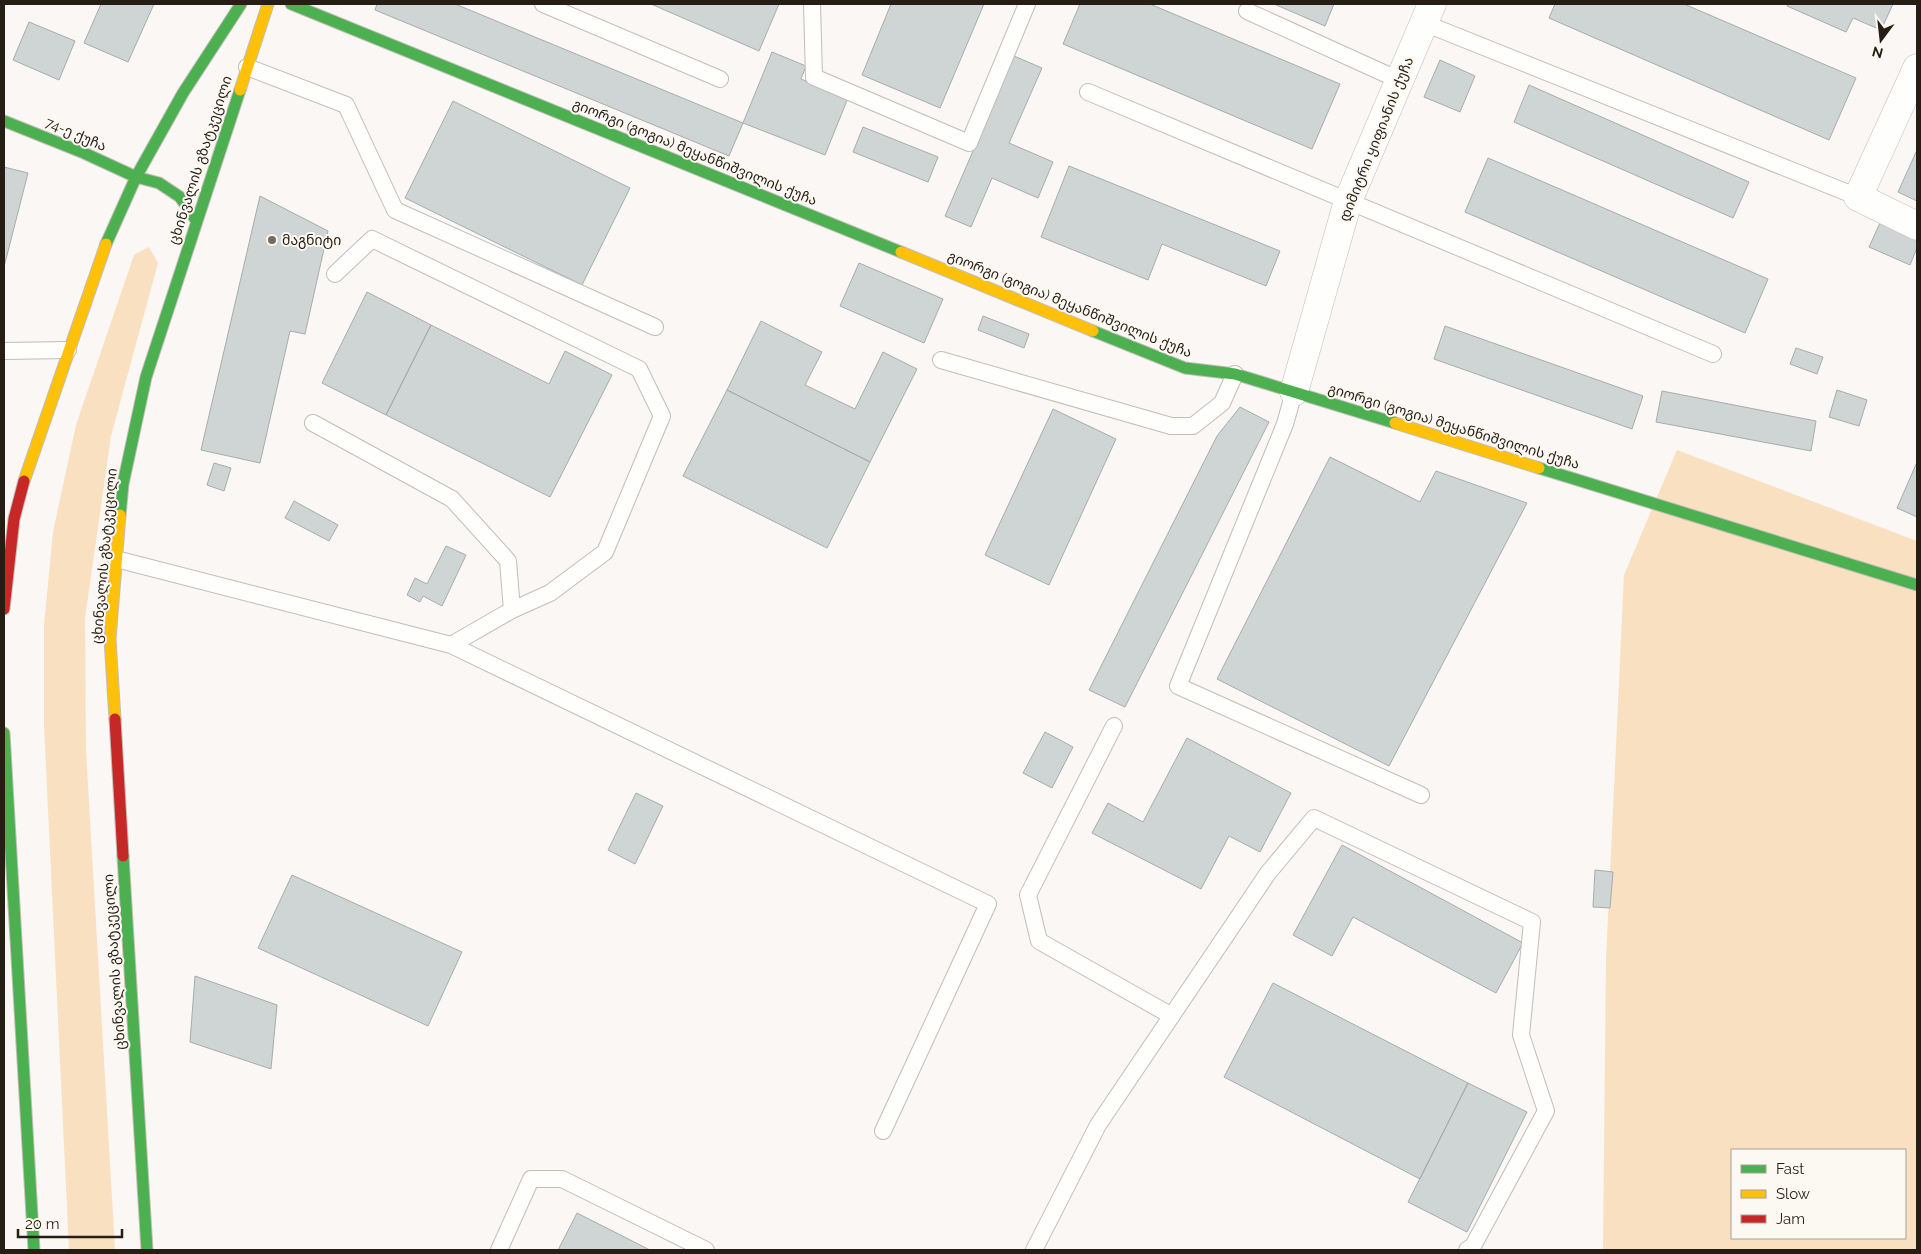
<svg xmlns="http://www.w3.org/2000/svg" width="1921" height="1254" font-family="Raleway,'Noto Sans Georgian',sans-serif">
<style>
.green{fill:#f8e0c0;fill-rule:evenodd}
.building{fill:#cfd4d5;stroke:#a6acac}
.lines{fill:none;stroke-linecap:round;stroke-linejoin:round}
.lane-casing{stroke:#c2bdb7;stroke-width:18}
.street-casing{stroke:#c2bdb7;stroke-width:29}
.fast-casing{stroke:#c2bdb7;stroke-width:13}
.slow-casing{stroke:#c2bdb7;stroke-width:13}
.jam-casing{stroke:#c2bdb7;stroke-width:13}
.lane{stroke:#fefefd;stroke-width:16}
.street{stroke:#fefefd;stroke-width:28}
.fast{stroke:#4caf50;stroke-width:11}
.slow{stroke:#ffc107;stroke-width:11}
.jam{stroke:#c62828;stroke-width:11}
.poi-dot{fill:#706a62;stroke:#fcf8f2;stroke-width:2}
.labels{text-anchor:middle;stroke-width:4;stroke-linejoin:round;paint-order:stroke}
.street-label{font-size:14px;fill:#261e14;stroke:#fcf8f2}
.poi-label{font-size:14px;fill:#261e14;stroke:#fcf8f2;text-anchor:start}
</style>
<rect width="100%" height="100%" fill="#faf7f4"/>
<path class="green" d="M149 247 158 263 111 436 85 618 86 751 115 1250H69L44 725V625L53 532 76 425 134 255Z
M1677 450 1917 541V1250H1603L1606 960 1624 575ZM1732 1150H1905V1238H1732Z"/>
<path class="building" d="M101 4H154L128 62 84 43Z
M377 4H455L743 123 729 156 375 10Z
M651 4H779L759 51Z
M891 4H984L940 108 862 75Z
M1080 4H1150L1340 84 1312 149 1063 44Z
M1274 4H1334L1325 26Z
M1555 4H1684L1856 78 1829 140 1549 18Z
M1788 4H1893L1881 30 1853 18 1846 32 1787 6Z
M29 22 75 41 59 80 13 60Z
M772 52 806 66 801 79 848 98 825 155 743 123Z
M1014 56 1042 68 1009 143 1053 162 1038 198 992 178 971 227 945 216Z
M1440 60 1475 76 1460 112 1424 97Z
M1529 85 1749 182 1733 218 1514 122Z
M453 101 630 188 582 285 405 198Z
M863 127 938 157 928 182 853 152Z
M1917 150V201L1898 192Z
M1488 158 1768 279 1745 333 1465 212Z
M1069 166 1280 251 1266 286 1162 244 1148 280 1041 237Z
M4 167 28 173 4 267Z
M260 196 328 231 305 334 290 331 260 463 201 450Z
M1880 223 1917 239V248L1910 265 1869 247Z
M859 263 943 299 924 343 840 306Z
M367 292 431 325 386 415 322 383Z
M983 316 1029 334 1024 348 978 330Z
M761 321 822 352 805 385 855 409 883 352 917 369 870 462 727 390Z
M431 325 549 384 565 351 612 375 550 497 386 415Z
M1445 326 1643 396 1632 429 1434 359Z
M1796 348 1823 357 1817 374 1790 364Z
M727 390 870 462 827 548 683 476Z
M1837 390 1867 400 1859 426 1829 417Z
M1662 391 1816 421 1811 451 1656 422Z
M1240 407 1269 422 1125 707 1089 690 1217 436Z
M1053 409 1116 439 1049 585 985 555Z
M1330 457 1420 502 1436 471 1527 503 1389 766 1217 679Z
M1917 462V517L1897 508Z
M214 463 231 468 224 491 207 485Z
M294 501 338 525 329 541 285 518Z
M446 546 466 555 442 606 423 596 420 602 407 595 415 578 427 584Z
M1045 732 1073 747 1052 788 1023 773Z
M1187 738 1291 793 1260 852 1229 836 1201 889 1092 833 1108 803 1143 822Z
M636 793 663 806 635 864 608 850Z
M1342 845 1523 943 1496 993 1353 917 1332 956 1293 935Z
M1595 870 1613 872 1610 908 1593 907Z
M292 875 462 952 428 1026 258 948Z
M195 976 277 1005 271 1069 190 1042Z
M1273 983 1468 1083 1420 1179 1224 1077Z
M1468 1083 1527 1112 1467 1232 1408 1202Z
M577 1213 650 1250H558Z"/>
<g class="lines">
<g class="lane-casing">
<path id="lane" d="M543 4 720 79
M812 4 814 77 969 143 1027 4
M1247 11 1399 80
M1424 23 1858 197
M247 67 346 105 395 210 655 327
M1088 92 1713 354
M335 274 372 239 639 369 662 416 605 552 550 593 512 610 451 645
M4 351 68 350
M941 360 1171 426H1193L1222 403 1235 374
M1294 392 1285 424 1178 686 1421 795
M313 423 452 499 508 561 512 610
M116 559 451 645 988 904 883 1131
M1114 726 1028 895 1039 941 1172 1016
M499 1250 531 1179H562L706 1250
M1034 1250 1098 1125 1268 873 1314 818 1532 922 1521 1035 1546 1111 1473 1246 1467 1250"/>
</g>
<g class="street-casing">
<path id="street" d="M1917 68 1858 197 1917 226
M1294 392 1348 201 1432 4"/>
</g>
<g class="fast-casing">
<path id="fast" d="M291 4 901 252
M4 121 84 153 136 177 159 183 180 197 196 220
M106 244 136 177 183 93 241 4
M1093 331 1185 368 1235 374 1395 423
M1539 468 1917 585
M120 515 123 484 146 377 240 90
M4 733 34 1250
M123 856 147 1250"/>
</g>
<g class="slow-casing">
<path id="slow" d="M240 90 268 4
M901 252 1093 331
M1395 423 1539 468
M24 481 106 244
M115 719 110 639 120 515"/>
</g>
<g class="jam-casing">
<path id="jam" d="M4 609 14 519 24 481
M115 719 123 856"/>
</g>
<use href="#lane" class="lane"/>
<use href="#street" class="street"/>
<use href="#fast" class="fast"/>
<use href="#slow" class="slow"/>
<use href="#jam" class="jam"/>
</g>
<circle class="poi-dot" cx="272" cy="240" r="5"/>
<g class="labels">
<g class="street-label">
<text transform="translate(76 134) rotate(23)" y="5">74-ე ქუჩა</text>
<text transform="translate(1376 139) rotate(-68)" y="5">დიმიტრი ყიფიანის ქუჩა</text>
<text transform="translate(695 152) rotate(22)" y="5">გიორგი (გოგია) მეყანწიშვილის ქუჩა</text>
<text transform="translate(200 160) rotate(-72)" y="5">ცხინვალის გზატკეცილი</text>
<text transform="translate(1070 304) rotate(22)" y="5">გიორგი (გოგია) მეყანწიშვილის ქუჩა</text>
<text transform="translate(1454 426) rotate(17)" y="5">გიორგი (გოგია) მეყანწიშვილის ქუჩა</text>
<text transform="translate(104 556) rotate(-85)" y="5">ცხინვალის გზატკეცილი</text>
<text transform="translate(114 962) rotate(-94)" y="5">ცხინვალის გზატკეცილი</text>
</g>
<g class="poi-label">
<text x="282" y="245">მაგნიტი</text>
</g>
</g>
<rect width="1921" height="1254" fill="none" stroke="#261e14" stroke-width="10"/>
<rect x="1731" y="1149" width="175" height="90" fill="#fcf8f2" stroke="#a6a199"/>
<rect x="1741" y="1165" width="25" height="8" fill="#4caf50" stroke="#a6a199"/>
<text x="1776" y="1174" font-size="15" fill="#261e14">Fast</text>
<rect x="1741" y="1190" width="25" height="8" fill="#ffc107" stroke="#a6a199"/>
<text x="1776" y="1199" font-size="15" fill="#261e14">Slow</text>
<rect x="1741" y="1215" width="25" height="8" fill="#c62828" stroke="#a6a199"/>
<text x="1776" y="1224" font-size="15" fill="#261e14">Jam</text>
<g transform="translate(1881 40) rotate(195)" stroke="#fcf8f2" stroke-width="4" paint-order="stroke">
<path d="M0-4L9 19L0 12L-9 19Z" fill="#261e14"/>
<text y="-8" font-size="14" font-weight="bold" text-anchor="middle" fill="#261e14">N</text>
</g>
<path d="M18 1229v8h104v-8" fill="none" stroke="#261e14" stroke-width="2.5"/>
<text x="25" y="1229" font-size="15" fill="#261e14" stroke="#fcf8f2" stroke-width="4" paint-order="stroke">20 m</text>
</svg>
